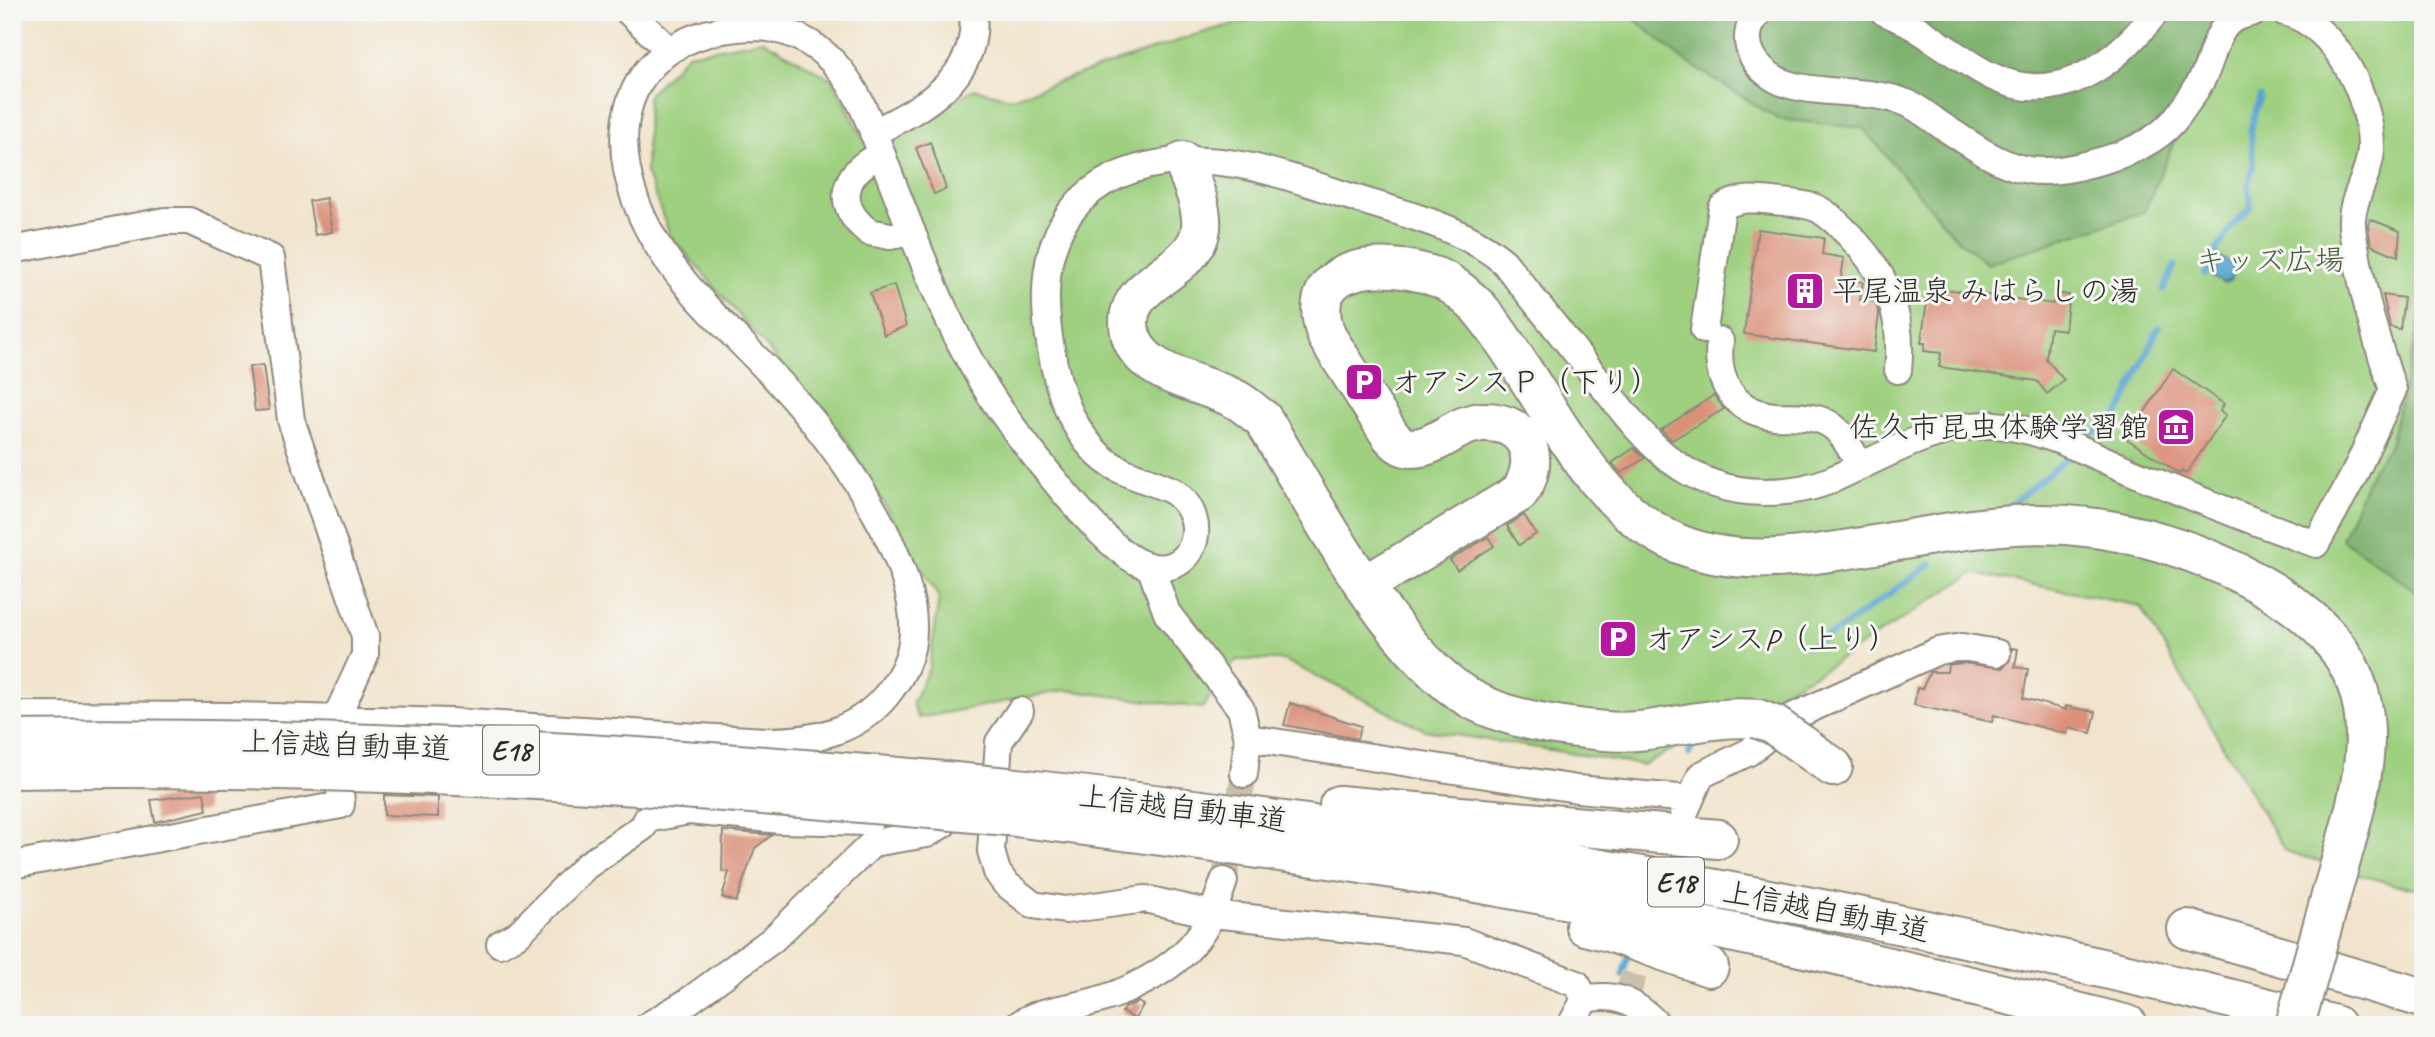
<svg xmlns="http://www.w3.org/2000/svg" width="2435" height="1037" font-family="Caveat,'Klee One',sans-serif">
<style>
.green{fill:#9ed07f;stroke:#647e55;stroke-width:2}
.forest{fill:#7eb26e;stroke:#546e4c;stroke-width:2}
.water{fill:#57a4d0;stroke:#41687e;stroke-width:2}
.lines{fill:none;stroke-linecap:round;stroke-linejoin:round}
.stream{stroke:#57a4d0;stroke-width:6}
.building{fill:#dc8f79}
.minor-tunnel{stroke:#cabfac;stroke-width:26;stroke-dasharray:26 13;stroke-linecap:butt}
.minor-casing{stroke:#8e887c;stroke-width:30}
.highway-casing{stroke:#8e887c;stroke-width:42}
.minor{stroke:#fff;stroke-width:26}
.highway{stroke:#fff;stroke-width:38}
.highway-bridge-casing{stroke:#8e887c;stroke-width:42;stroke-linecap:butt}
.highway-bridge{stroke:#fff;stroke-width:38}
.labels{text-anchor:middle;stroke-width:6;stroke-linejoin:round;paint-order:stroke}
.shield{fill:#f6f6f2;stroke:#686867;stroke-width:2}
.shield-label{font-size:28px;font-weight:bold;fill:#2b2b2b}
.park-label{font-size:30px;fill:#4e5d44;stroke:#f6f6f2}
.poi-label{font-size:30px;fill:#2b2b2b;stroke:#f6f6f2;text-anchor:start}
.street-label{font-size:30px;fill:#2b2b2b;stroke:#f6f6f2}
</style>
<rect width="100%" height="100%" fill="#f6f6f2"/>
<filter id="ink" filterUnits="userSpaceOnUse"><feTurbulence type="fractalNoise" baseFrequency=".0143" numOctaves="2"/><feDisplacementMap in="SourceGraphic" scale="14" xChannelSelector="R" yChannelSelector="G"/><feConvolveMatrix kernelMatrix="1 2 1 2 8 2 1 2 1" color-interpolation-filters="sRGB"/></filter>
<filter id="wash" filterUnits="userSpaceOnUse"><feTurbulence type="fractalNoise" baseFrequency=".00686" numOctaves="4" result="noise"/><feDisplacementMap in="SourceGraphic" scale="28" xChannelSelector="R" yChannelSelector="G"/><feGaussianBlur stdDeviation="1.57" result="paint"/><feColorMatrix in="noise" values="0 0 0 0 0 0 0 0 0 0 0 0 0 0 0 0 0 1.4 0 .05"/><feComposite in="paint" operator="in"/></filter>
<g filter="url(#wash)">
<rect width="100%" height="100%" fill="#f2e4cc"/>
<path class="green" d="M1281 12H2423V890L2395 885 2285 851 2140 606 1974 573 1821 671 1643 765 1425 730 1284 660H1236L1202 708 1066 690 918 718 912 704 929 668 939 598 847 441 670 235 646 172 648 95 688 54 763 40 833 80 868 147 892 136 974 89 1011 98 1201 33Z"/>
<path class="forest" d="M1626 12H2230L2144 212 1987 264 1952 234 1863 128 1778 119 1682 59Z
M2423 306V596L2342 539 2372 470 2390 445Z"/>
<path class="water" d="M2216 255 2233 264 2235 271 2230 281 2223 283 2211 276 2213 271 2208 267Z"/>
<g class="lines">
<path class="stream" d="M2205 274 2217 259 2216 251 2234 223 2251 208 2248 184 2254 166 2250 130 2260 96
M2163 290 2175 265
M2090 436 2118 416 2159 327
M2006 509 2066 459
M1808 647 1840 629 1931 564
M1689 754 1695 737
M1622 976 1628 956"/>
</g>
<g id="blocks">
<path class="building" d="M930 142 946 189 934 194 916 148Z
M326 198 332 232 315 235 309 201Z
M2370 219 2400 231 2398 256 2371 245 2368 226Z
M1758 229 1824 238 1822 254 1844 258 1841 279 1863 282 1860 300 1875 302 1879 314 1874 352 1744 334Z
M894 285 906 326 884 335 870 293Z
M1929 287 2053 304 2055 293 2069 295 2065 330 2050 328 2046 359 2064 380 2047 394 2037 381 1939 367 1941 353 1924 351 1925 343H1921Z
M2383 295 2404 298 2400 329 2390 327Z
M263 365 269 410 255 411 249 367Z
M2173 369 2224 404 2220 411 2226 415 2186 474 2182 471 2180 474 2127 439Z
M1714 395 1724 409 1672 440 1661 430Z
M1634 448 1645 458 1621 473 1612 463Z
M1524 515 1536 534 1519 545 1507 526Z
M1488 537 1494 546 1457 570 1450 560Z
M2012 648 2018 649 2015 667 2028 669 2023 698 2066 710V706L2096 712 2091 733 2068 728 2067 734 1994 715 1992 722 1914 705 1917 688 1922 689 1930 672H1947L1948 665 1962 663 2002 668 2009 662Z
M1290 703 1361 726 1357 739 1284 725Z
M204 793 207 810 155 822 151 800Z
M384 795 438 797V817L384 815Z
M723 831 772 835 755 848 736 902 722 897 729 872 722 871Z
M1138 1002 1143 1005 1135 1019 1122 1012 1124 1008Z"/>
</g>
</g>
<g filter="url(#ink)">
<use href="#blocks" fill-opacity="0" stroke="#8e887c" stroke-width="2"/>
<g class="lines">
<path class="minor-tunnel" d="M1224 881 1244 774
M1626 999 1682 821"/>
<g class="minor-casing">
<path id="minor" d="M629 12 668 49
M1759 12C1733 41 1757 74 1787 84 1826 96 1869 88 1907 103 1921 109 1934 121 1947 129 2010 171 2029 182 2104 160 2132 152 2162 139 2179 114 2187 103 2196 91 2202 79 2212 62 2214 36 2229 22 2236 16 2246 14 2254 12
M1884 12C1923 27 1953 57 1991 76 2058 109 2115 64 2156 12
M873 133C924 107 980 78 973 12
M881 155C843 171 833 205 869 232L890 236 912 232
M12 250 165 221H189L271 258 291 420 365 636V655L336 718 341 805 12 865
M1704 330 1722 208C1737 197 1756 199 1773 201 1787 203 1803 203 1816 208 1829 214 1839 225 1849 235 1887 274 1904 315 1898 370
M1720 341C1715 381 1733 412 1775 416 1790 417 1808 415 1823 421 1842 428 1850 449 1860 465
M1150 566 1167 613 1241 709 1248 738 1244 774
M1020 711 999 742 991 851 997 872 1005 883 1033 905 1065 910 1145 899 1212 914 1464 941 1577 984 1585 999
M12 715 233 716 450 722 766 741C816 741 862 731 892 688 901 676 908 662 911 648 928 570 838 449 790 394 747 345 693 301 658 246 594 143 618 31 754 27 785 27 813 41 834 63 864 95 877 144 893 184 923 261 953 343 1001 411 1026 446 1103 548 1140 563 1190 585 1217 522 1173 491 1146 478 1115 474 1094 450 1068 422 1057 385 1051 349 1033 252 1061 177 1167 162 1231 154 1289 177 1348 196 1400 213 1462 226 1504 262 1532 298 1561 334 1590 370 1639 431 1677 491 1763 492 1786 492 1810 489 1831 480 1883 457 1935 423 1994 425 2046 428 2097 458 2144 477 2201 501 2258 523 2316 544L2353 477 2393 390C2378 346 2365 303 2357 257 2355 245 2351 231 2352 219 2353 195 2371 172 2371 147 2371 98 2336 24 2284 12
M1248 738 1577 789 1690 799
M1684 814 1701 775 1749 752 1790 718 1938 651 1962 647 1997 653
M500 944 517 935 586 866 643 827 647 819 689 811 781 820 869 822
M649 1025 686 1003 772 940 873 843 927 834 943 824 960 804
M1018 1025C1037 1011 1062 1009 1084 1004 1123 995 1171 972 1196 940 1210 923 1217 902 1224 881
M1571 1025 1585 999C1617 992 1636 1003 1658 1025"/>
</g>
<g class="highway-casing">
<path id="highway" d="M1183 161C1191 181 1203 206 1201 228 1196 272 1128 279 1129 323 1130 375 1202 381 1237 400 1246 405 1254 413 1263 419 1311 498 1392 655 1471 699 1509 720 1562 727 1605 731 1656 736 1703 714 1758 719
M1365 585 1519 493C1543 459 1527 421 1484 422 1457 422 1438 448 1412 448 1402 448 1396 442 1390 435L1327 337C1298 261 1386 259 1436 277 1453 283 1466 296 1479 308 1541 382 1586 506 1679 544 1741 569 1805 556 1868 546 1917 538 1965 528 2014 525 2103 519 2194 545 2270 590 2408 673 2365 773 2330 899
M1801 744 1833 767
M1008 787C1455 836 1900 912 2335 1025
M1339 805 1718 839
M1007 816C1117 830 1227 844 1336 860 1603 901 1867 958 2128 1025
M1585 926 1609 932 1709 967
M2187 929 2423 998"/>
</g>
<use href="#minor" class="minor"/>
<use href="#highway" class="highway"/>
<g class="highway-bridge-casing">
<path id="highway-bridge" d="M1758 719 1774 725 1801 744
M12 740C345 735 678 755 1008 787
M12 769C344 763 677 785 1007 816
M2295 1025 2330 899"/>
</g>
<use href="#highway-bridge" class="highway-bridge"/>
</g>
</g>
<defs>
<g id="building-square" transform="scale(2.0125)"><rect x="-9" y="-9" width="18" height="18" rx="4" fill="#b5179e" stroke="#f6f6f2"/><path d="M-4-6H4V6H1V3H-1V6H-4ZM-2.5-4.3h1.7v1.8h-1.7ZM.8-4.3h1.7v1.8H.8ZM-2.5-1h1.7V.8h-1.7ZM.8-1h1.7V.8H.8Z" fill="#fff"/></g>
<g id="parking-square" transform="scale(2.0125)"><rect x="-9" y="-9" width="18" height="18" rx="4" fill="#b5179e" stroke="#f6f6f2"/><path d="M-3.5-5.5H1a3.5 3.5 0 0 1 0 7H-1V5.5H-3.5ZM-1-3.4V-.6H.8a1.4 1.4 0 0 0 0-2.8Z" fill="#fff"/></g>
<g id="museum-square" transform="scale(2.0125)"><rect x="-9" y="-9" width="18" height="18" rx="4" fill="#b5179e" stroke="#f6f6f2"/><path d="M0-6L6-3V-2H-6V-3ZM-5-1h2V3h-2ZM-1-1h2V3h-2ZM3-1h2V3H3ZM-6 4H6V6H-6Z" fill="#fff"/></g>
</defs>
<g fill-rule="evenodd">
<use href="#building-square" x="1805" y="291"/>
<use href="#parking-square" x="1364" y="382"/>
<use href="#museum-square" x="2176" y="427"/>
<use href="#parking-square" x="1618" y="639"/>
</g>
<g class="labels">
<g class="shield">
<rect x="483" y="725.5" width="56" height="49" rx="5"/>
<rect x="1648" y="857.5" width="56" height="49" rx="5"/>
</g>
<g class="shield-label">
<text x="511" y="760">E18</text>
<text x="1676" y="892">E18</text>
</g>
<g class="park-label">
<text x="2270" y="270">キッズ広場</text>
</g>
<g class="poi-label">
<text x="1832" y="301">平尾温泉 みはらしの湯</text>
<text x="1391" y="392">オアシスＰ（下り）</text>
<text x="2149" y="437" text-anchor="end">佐久市昆虫体験学習館</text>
<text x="1645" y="649">オアシスP（上り）</text>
</g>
<g class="street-label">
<text transform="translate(346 745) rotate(2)" y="10">上信越自動車道</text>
<text transform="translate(1183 808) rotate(7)" y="10">上信越自動車道</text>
<text transform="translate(1826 911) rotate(11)" y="10">上信越自動車道</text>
</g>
</g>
<rect width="2435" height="1037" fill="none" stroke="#f6f6f2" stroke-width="42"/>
</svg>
